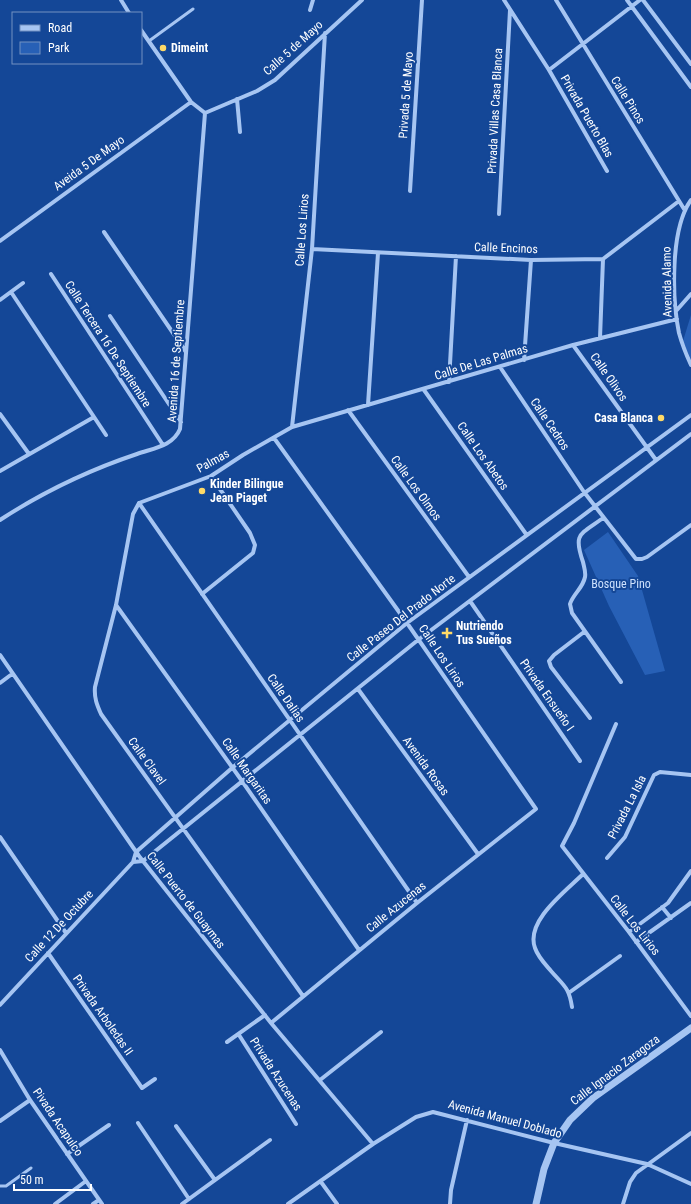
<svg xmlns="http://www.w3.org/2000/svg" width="691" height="1204" font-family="'Roboto Condensed',sans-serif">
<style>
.green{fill:#2760b6}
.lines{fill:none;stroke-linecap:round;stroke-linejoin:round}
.service{stroke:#a6c5f2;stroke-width:3}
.minor{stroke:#a6c5f2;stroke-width:4}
.tertiary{stroke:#a6c5f2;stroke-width:7}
.poi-dot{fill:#ffda67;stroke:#144797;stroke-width:1.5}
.labels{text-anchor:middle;stroke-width:4;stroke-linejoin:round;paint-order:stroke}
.poi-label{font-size:12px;font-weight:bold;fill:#fff;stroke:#144797;text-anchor:start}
.street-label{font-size:12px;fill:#fff;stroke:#144797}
.park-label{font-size:12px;fill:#cde1fd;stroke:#144797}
</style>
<rect width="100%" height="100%" fill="#144797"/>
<path class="green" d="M691 315V360L683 341Z
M608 532 638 576 665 671 645 675 609 606 584 550Z"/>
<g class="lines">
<path class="service" d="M149 41 193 9
M0 1186H6L31 1168"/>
<path class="minor" d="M121 0 129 13
M504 0 549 70 607 171
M556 0 684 209
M627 0 691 87
M643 0 691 64
M310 10 313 0
M141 30 191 102 205 113 257 91 275 80 362 0
M549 70 640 0
M237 99 240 132
M410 191 422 0
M691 200C670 229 672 299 679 333 682 344 686 354 691 365
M499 214 510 10
M104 232 186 352
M0 241 191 102
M312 249 531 260 603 259 679 201
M51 274 163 445
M11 292 106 435
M0 300 23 283
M676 311 691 294
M110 316 181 422
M600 338 603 259
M573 345 656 460
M524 360 531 260
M500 367 584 492 636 559H642L647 557 691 525
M449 382 456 256
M424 390 526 534
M368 405 378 253
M348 410 469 577
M0 414 29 454
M292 427 312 249 325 33
M0 471 94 417
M139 503 211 476 243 455 292 427 573 345 677 319
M139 503 133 514 116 605 95 687C94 698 97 705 101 714L303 996
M139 503 417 903
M603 518C580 535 573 533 583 562 584 567 586 572 585 577 583 588 573 594 570 604L572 613 621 682
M0 520C43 492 89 470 137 454 154 448 173 446 180 429L205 113
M202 594 253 553 255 545 250 533 211 476
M470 601 580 761
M116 605 242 781 359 950
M584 632 554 655 549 661 551 667 590 718
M0 655 139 856 271 1023 373 1144
M0 683 12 674
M358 689 478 854
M616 724 574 823 562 846 629 932 691 1016
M0 837 66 933
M607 858 625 837 654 775 660 772 691 775
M133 862 143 861 418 640 691 434
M662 907 671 918
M629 932 668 903 691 871
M636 942 691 903
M48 953 142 1088 155 1079
M570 992 620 956
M0 1005 133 862 136 852 232 768 407 623 691 415
M572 1007C569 987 564 986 551 971 545 964 538 957 535 948 525 921 566 891 583 874
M271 1023 417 903 536 809 407 623 274 438
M239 1035 296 1124
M227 1042 265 1015
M0 1050 30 1100 102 1204
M320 1080 381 1032
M0 1121 30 1100
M138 1123 189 1199
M176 1126 215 1180
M67 1154 109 1125
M321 1182 337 1204
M55 1204 86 1181
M93 1204 99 1200
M182 1204 270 1140
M288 1204 373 1144 416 1117 433 1112 554 1143 647 1164 691 1184
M450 1204 451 1190 467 1120
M623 1204 630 1182 636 1173 691 1133"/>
<path class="tertiary" d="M536 1204 544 1169 554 1143 570 1120 593 1098 691 1028"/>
</g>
<g class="poi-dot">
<circle cx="163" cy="48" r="4"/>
<circle cx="661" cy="418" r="4"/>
<circle cx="202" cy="491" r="4"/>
<path d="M445 627h4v4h4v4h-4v4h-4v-4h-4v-4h4z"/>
</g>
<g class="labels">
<g class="poi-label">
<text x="171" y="52">Dimeint</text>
<text x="653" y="422" text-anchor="end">Casa Blanca</text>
<text x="210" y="488">Kinder Bilingue<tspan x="210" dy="14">Jean Piaget</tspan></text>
<text x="456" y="630">Nutriendo<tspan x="456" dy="14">Tus Sueños</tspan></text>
</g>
<g class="street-label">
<text transform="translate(293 48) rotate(-42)" y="4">Calle 5 de Mayo</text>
<text transform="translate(406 95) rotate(-86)" y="4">Privada 5 de Mayo</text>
<text transform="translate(628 100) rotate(58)" y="4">Calle Pinos</text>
<text transform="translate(495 111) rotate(-87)" y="4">Privada Villas Casa Blanca</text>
<text transform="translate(587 116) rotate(60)" y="4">Privada Puerto Blas</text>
<text transform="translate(89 163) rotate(-36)" y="4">Aveida 5 De Mayo</text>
<text transform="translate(302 230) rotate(-86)" y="4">Calle Los Lirios</text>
<text transform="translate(506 248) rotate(2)" y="4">Calle Encinos</text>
<text transform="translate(667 282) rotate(-91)" y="4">Avenida Alamo</text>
<text transform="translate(108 344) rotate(57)" y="4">Calle Tercera 16 De Septiembre</text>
<text transform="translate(176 361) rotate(-86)" y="4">Avenida 16 de Septiembre</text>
<text transform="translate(481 362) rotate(-17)" y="4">Calle De Las Palmas</text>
<text transform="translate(609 377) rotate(55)" y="4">Calle Olivos</text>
<text transform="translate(550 424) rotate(56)" y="4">Calle Cedros</text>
<text transform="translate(483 456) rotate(55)" y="4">Calle Los Abetos</text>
<text transform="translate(213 461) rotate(-29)" y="4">Palmas</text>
<text transform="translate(416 488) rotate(54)" y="4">Calle Los Olmos</text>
<text transform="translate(401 618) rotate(-38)" y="4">Calle Paseo Del Prado Norte</text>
<text transform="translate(442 656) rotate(56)" y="4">Calle Los Lirios</text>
<text transform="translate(547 695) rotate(55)" y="4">Privada Ensueño I</text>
<text transform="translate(286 698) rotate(55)" y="4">Calle Dalias</text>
<text transform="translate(147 761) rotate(54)" y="4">Calle Clavel</text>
<text transform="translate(426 766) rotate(54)" y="4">Avenida Rosas</text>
<text transform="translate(247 771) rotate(55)" y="4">Calle Margaritas</text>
<text transform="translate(627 807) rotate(-63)" y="4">Privada La Isla</text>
<text transform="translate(186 900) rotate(52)" y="4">Calle Puerto de Guaymas</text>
<text transform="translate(396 907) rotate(-39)" y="4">Calle Azucenas</text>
<text transform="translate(635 925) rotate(52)" y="4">Calle Los Lirios</text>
<text transform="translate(59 926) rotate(-47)" y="4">Calle 12 De Octubre</text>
<text transform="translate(103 1015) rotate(55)" y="4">Privada Arboledas II</text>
<text transform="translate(615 1070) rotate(-37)" y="4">Calle Ignacio Zaragoza</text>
<text transform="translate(276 1074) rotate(57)" y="4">Privada Azucenas</text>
<text transform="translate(505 1119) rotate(15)" y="4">Avenida Manuel Doblado</text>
<text transform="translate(58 1122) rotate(56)" y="4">Pivada Acapulco</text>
</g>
<g class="park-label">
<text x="621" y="588">Bosque Pino</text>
</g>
</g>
<rect x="12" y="12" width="130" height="52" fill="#144797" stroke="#7291c1"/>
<rect x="20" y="25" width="20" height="6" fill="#a6c5f2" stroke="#7291c1"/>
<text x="48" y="32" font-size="12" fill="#ffffff">Road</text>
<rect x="20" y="42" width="20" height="12" fill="#2760b6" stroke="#7291c1"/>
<text x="48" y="52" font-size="12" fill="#ffffff">Park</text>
<path d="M14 1184v6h77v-6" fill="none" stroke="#ffffff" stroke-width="2"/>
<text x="20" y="1184" font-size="12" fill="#ffffff" stroke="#144797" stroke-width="3" paint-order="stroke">50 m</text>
</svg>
